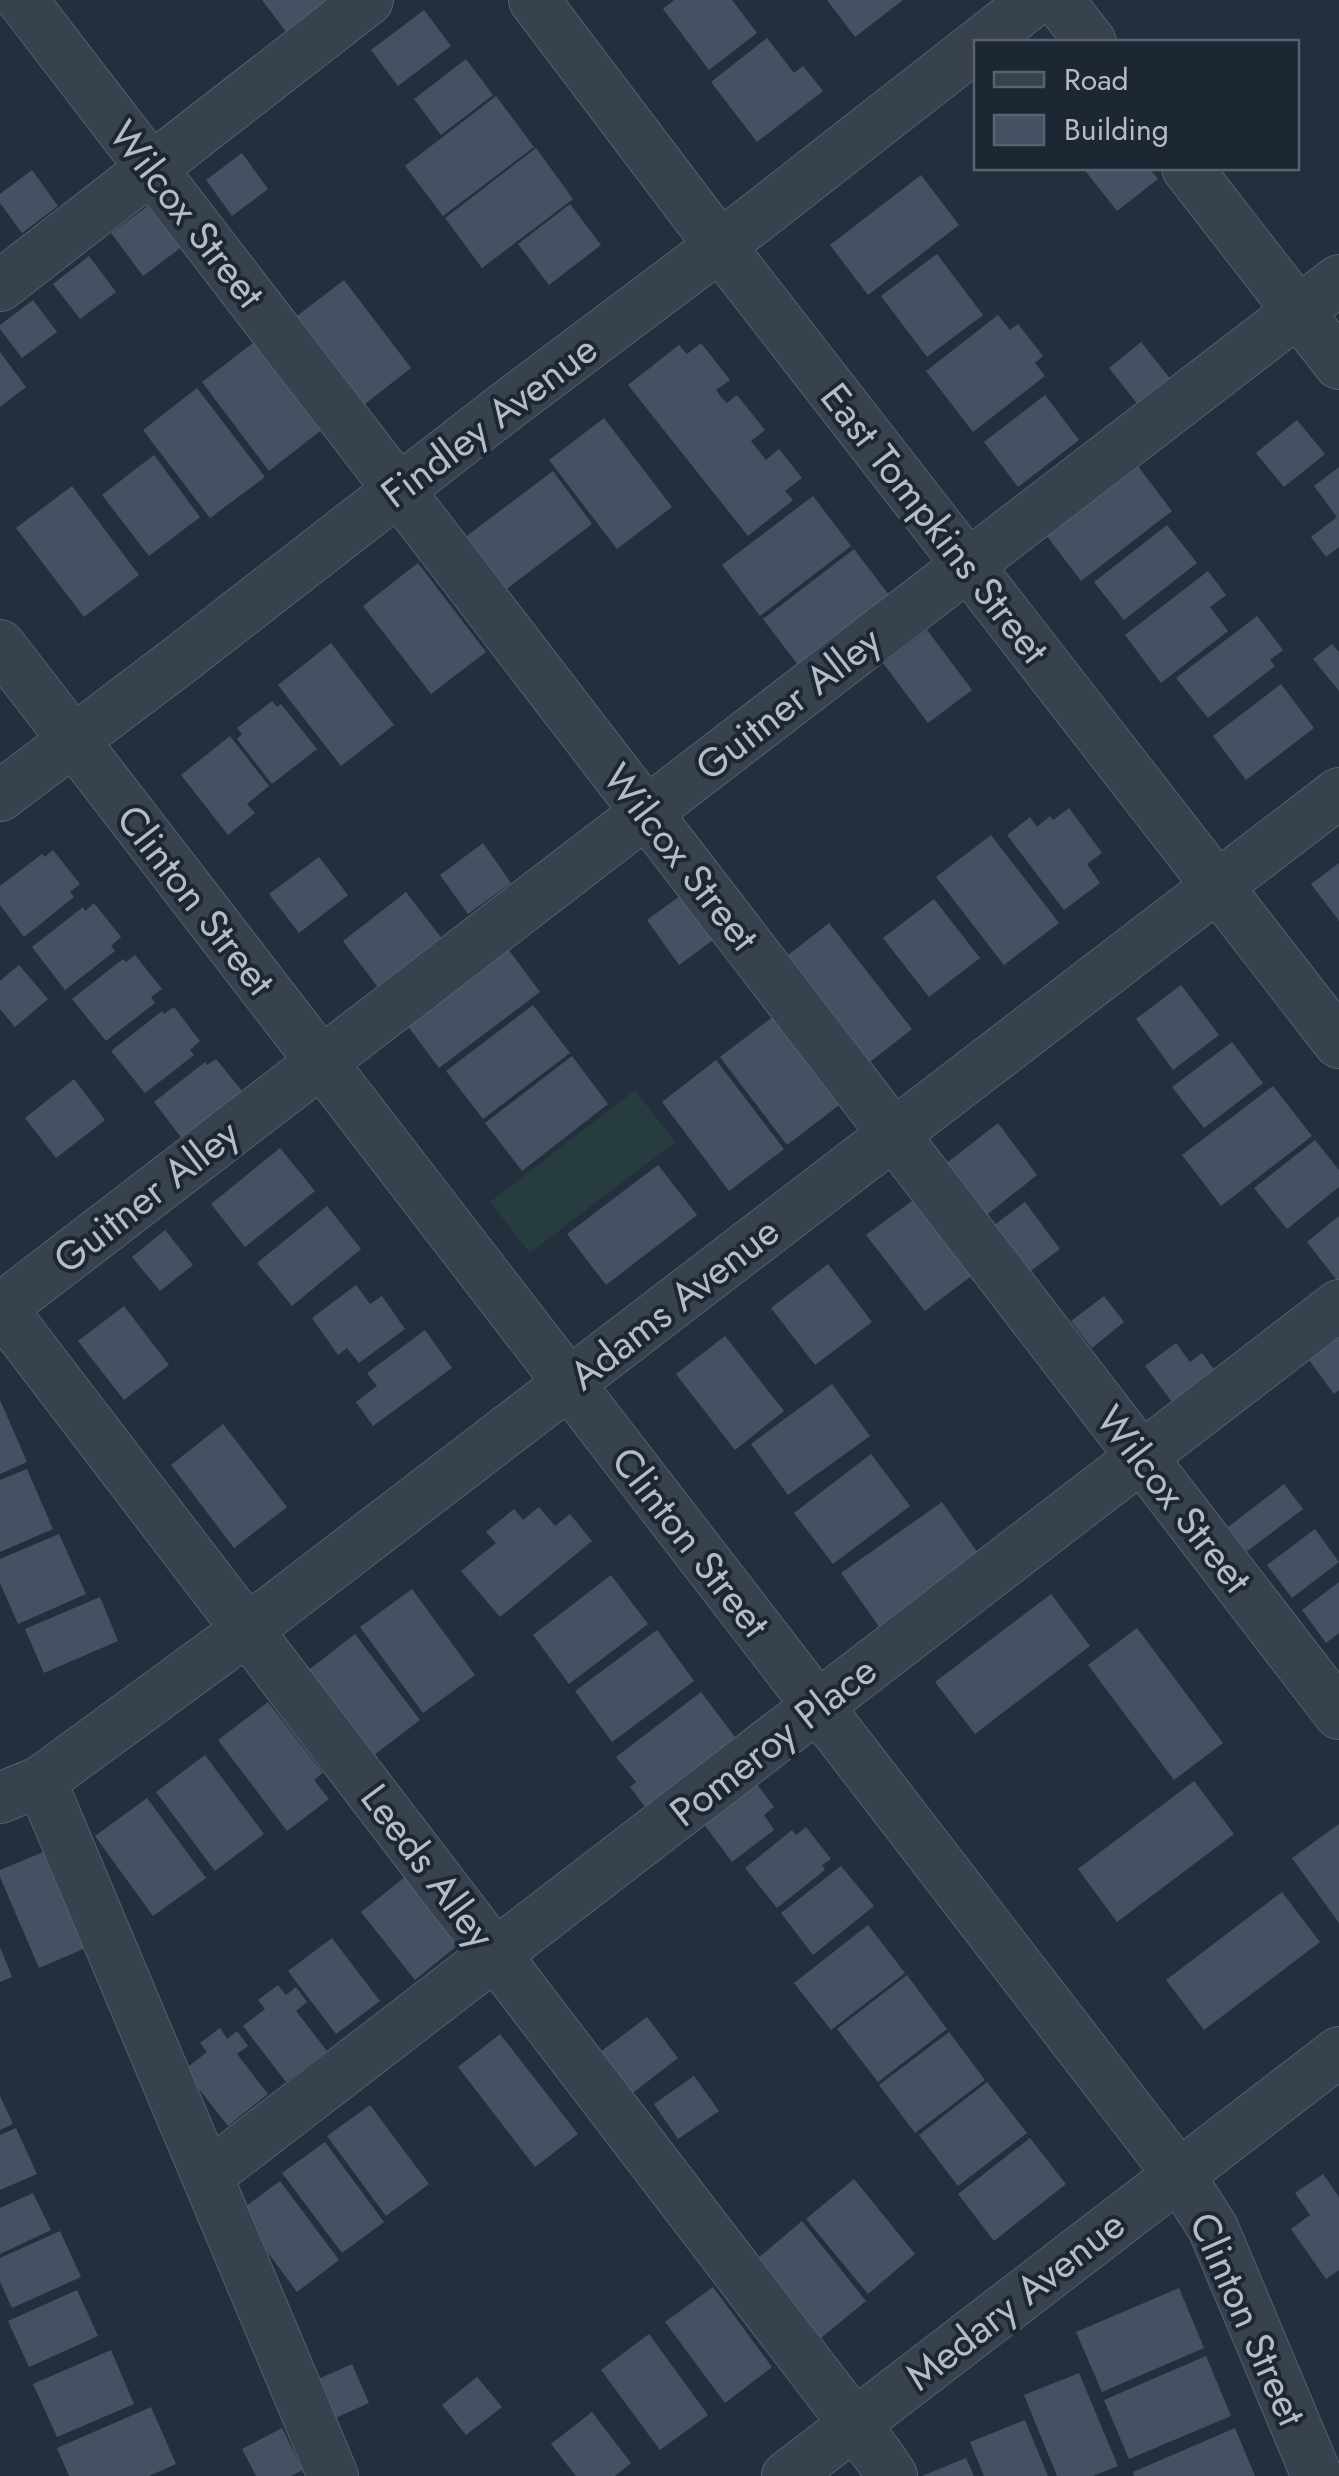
<svg xmlns="http://www.w3.org/2000/svg" width="1339" height="2476" font-family="Jost,sans-serif">
<style>
.green{fill:#263c3f}
.building{fill:#455162}
.lines{fill:none;stroke-linecap:round;stroke-linejoin:round}
.minor-casing{stroke:#565f6c;stroke-width:52}
.minor{stroke:#38414e;stroke-width:50}
.labels{text-anchor:middle;stroke-width:8;stroke-linejoin:round;paint-order:stroke}
.street-label{font-size:40px;fill:#b4bcc9;stroke:#1d2633}
</style>
<rect width="100%" height="100%" fill="#242f3e"/>
<path class="green" d="M635 1090 675 1142 530 1253 490 1202Z"/>
<path class="building" d="M262 0H354L296 45Z
M674 0H732L757 33 709 70 663 9Z
M827 0H903L855 37Z
M424 10 451 46 398 86 371 50Z
M767 38 794 73 803 66 823 91 757 142 711 82Z
M466 59 493 95 441 135 414 99Z
M496 96 534 147 443 216 405 166Z
M536 148 573 199 482 268 445 218Z
M242 153 268 189 232 216 206 180Z
M1083 168H1149L1158 179 1117 211Z
M32 170 58 206 22 233 0 203V194Z
M921 175 959 225 868 295 830 245Z
M156 200 187 243 143 276 111 233Z
M570 204 601 245 549 285 518 244Z
M937 254 983 315 927 357 881 296Z
M89 256 116 292 80 319 53 284Z
M344 280 411 368 356 411 289 322Z
M33 300 57 332 22 358 0 329V325Z
M998 315 1010 330 1018 324 1043 356 1035 363 1045 376 973 432 926 371Z
M257 340 324 428 269 471 202 382Z
M1141 342 1172 381 1139 406 1109 368Z
M701 343 730 380 716 390 721 397 727 403 737 395 765 430 751 441 766 460 779 449 802 478 785 491 793 500 748 536 628 385 679 345 687 354Z
M0 352 26 387 0 407Z
M197 388 265 477 210 518 143 430Z
M1045 395 1079 440 1018 487 984 442Z
M604 418 672 507 617 549 549 460Z
M1297 420 1325 454 1284 487 1256 453Z
M154 455 200 517 149 556 102 495Z
M1134 461 1172 511 1081 581 1043 531Z
M1339 467V547L1326 557 1311 537 1337 517 1314 486Z
M553 471 592 524 504 591 464 538Z
M72 486 139 575 84 617 16 528Z
M813 496 851 546 760 616 722 565Z
M1167 525 1197 563 1124 620 1094 582Z
M854 549 892 599 801 669 763 619Z
M418 563 486 652 431 694 363 606Z
M1208 571 1226 595 1210 607 1228 631 1161 683 1125 635Z
M1257 616 1283 650 1270 660 1275 666 1208 718 1176 678Z
M927 630 972 690 928 723 883 663Z
M331 643 394 725 341 766 278 685Z
M1332 644 1339 652V691L1313 659Z
M1281 684 1314 728 1246 780 1213 736Z
M272 701 277 707 281 704 317 749 272 784 237 739 242 734 237 728Z
M230 736 269 786 247 804 255 813 228 835 181 775Z
M1069 808 1102 853 1087 864 1100 883 1064 910 1007 835 1030 817 1037 827 1050 816 1053 820Z
M991 835 1059 923 1004 965 936 877Z
M483 843 511 883 468 914 440 875Z
M53 850 80 884 70 892 74 897 24 937 0 905V886L42 854 45 857Z
M319 857 348 895 299 933 269 894Z
M1339 863V921L1311 884Z
M406 892 443 940 380 990 343 941Z
M684 893 716 938 679 965 647 920Z
M934 899 980 958 929 997 883 938Z
M94 903 121 937 111 946 115 951 65 990 32 947 83 907 85 911Z
M829 923 912 1029 870 1062 787 956Z
M505 945 540 992 439 1068 404 1021Z
M135 955 162 989 151 997 155 1003 106 1041 72 999 123 959 126 962Z
M19 965 48 999 15 1027 0 1009V981Z
M1181 985 1219 1035 1173 1070 1136 1019Z
M533 1005 570 1053 483 1119 446 1071Z
M174 1007 200 1041 190 1050 194 1055 145 1093 111 1051 162 1011 164 1014Z
M775 1015 842 1103 787 1145 720 1057Z
M1232 1042 1263 1083 1204 1128 1172 1087Z
M572 1056 608 1104 522 1171 485 1123Z
M216 1059 243 1092 187 1145 154 1102 205 1062 207 1065Z
M716 1060 784 1149 729 1191 662 1102Z
M74 1079 105 1120 56 1158 25 1118Z
M1273 1086 1312 1136 1221 1206 1182 1155Z
M998 1123 1037 1175 979 1221 939 1169Z
M1315 1140 1339 1170V1187L1287 1229 1254 1188Z
M280 1148 315 1191 245 1247 211 1204Z
M658 1165 697 1215 606 1285 567 1234Z
M916 1198 974 1274 925 1311 866 1235Z
M1025 1202 1060 1249 1028 1273 993 1226Z
M327 1206 361 1249 292 1306 257 1263Z
M1339 1216V1283L1307 1242Z
M165 1230 193 1265 160 1291 132 1257Z
M828 1264 872 1322 815 1365 771 1308Z
M356 1285 370 1304 382 1296 405 1329 359 1363 347 1348 338 1355 312 1318Z
M1104 1296 1124 1322 1092 1348 1071 1321Z
M124 1306 169 1365 124 1400 78 1341Z
M425 1330 452 1368 373 1426 356 1402 377 1386 367 1373Z
M1336 1334 1339 1338V1390L1334 1394 1306 1356Z
M725 1336 784 1411 735 1450 676 1374Z
M1176 1343 1190 1362 1202 1353 1218 1375 1175 1406 1145 1366Z
M832 1384 870 1436 788 1495 751 1444Z
M0 1400 27 1462 0 1474Z
M223 1424 287 1507 234 1548 171 1465Z
M871 1454 910 1506 833 1564 794 1513Z
M27 1469 53 1529 0 1552V1480Z
M1284 1484 1303 1509 1246 1552 1228 1527Z
M942 1502 980 1556 880 1628 841 1573Z
M539 1507 555 1526 570 1514 592 1541 500 1617 461 1571 496 1543 486 1532 514 1509 523 1520Z
M1315 1529 1339 1562 1292 1598 1267 1565Z
M59 1534 86 1594 18 1624 0 1583V1559Z
M611 1575 648 1624 569 1684 533 1635Z
M1339 1582V1633L1326 1643 1302 1610Z
M412 1589 475 1675 423 1713 360 1627Z
M1051 1594 1090 1646 975 1734 935 1682Z
M100 1597 118 1641 44 1673 25 1629Z
M1137 1628 1223 1743 1174 1780 1088 1665Z
M657 1630 694 1681 612 1742 575 1691Z
M355 1634 420 1720 370 1758 306 1672Z
M701 1692 738 1741 657 1804 654 1801 645 1807 630 1787 636 1782 616 1757Z
M268 1702 323 1773 314 1780 329 1799 287 1831 218 1740Z
M205 1755 264 1834 215 1871 156 1792Z
M751 1776 774 1807 764 1815 774 1830 732 1862 698 1816Z
M1194 1781 1234 1834 1117 1922 1078 1869Z
M147 1798 206 1878 153 1916 95 1836Z
M1339 1824V1923L1292 1858Z
M806 1827 831 1859 822 1865 825 1870 777 1908 745 1868 792 1830 796 1835Z
M53 1848 95 1944 39 1968 0 1877V1870Z
M841 1866 874 1906 813 1955 781 1913Z
M405 1877 458 1945 415 1980 361 1912Z
M1282 1892 1320 1942 1204 2030 1166 1980Z
M868 1925 905 1973 831 2030 794 1983Z
M332 1938 380 2001 336 2034 288 1971Z
M0 1947 12 1977 0 1982Z
M907 1975 947 2029 878 2082 837 2029Z
M278 1985 286 1995 296 1987 307 2002 296 2011 327 2051 286 2082 243 2026 265 2009 258 2000Z
M647 2017 678 2058 630 2095 599 2053Z
M220 2028 227 2039 237 2031 248 2046 237 2054 268 2094 228 2126 184 2070 207 2052 200 2043Z
M949 2032 985 2080 915 2133 879 2085Z
M500 2034 578 2134 535 2167 458 2067Z
M694 2076 719 2111 678 2139 654 2104Z
M987 2082 1027 2133 958 2186 919 2135Z
M0 2096 13 2124 0 2130Z
M370 2105 429 2184 386 2216 327 2136Z
M16 2128 37 2174 0 2190V2135Z
M1030 2138 1066 2184 994 2241 958 2194Z
M325 2142 384 2222 342 2253 282 2173Z
M1323 2174 1339 2197V2270L1326 2279 1291 2229 1310 2215 1295 2193Z
M854 2179 915 2254 868 2294 806 2219Z
M280 2181 339 2260 297 2292 238 2212Z
M33 2193 51 2230 0 2254V2208Z
M802 2221 866 2301 821 2338 757 2259Z
M60 2231 81 2277 12 2308 0 2282V2258Z
M713 2287 772 2367 725 2403 665 2322Z
M1179 2288 1204 2348 1102 2392 1076 2332Z
M77 2290 98 2336 29 2367 8 2321Z
M649 2334 708 2415 660 2450 601 2370Z
M111 2350 134 2404 57 2437 33 2384Z
M1206 2356 1231 2416 1129 2459 1104 2400Z
M352 2364 369 2403 331 2420 314 2381Z
M1079 2373 1118 2466 1093 2476H1057L1024 2395Z
M477 2377 502 2407 466 2435 442 2405Z
M151 2407 176 2464 149 2476H69L57 2448Z
M592 2412 631 2463 615 2476H576L551 2444Z
M1025 2420 1048 2476H984L970 2442Z
M282 2428 303 2470 291 2476H256L242 2449Z
M1235 2428 1255 2476H1134L1133 2472Z
M966 2458 974 2476H922Z"/>
<g class="lines">
<g class="minor-casing">
<path id="minor" d="M22 0 1339 1714
M534 0 720 246 1339 1043
M1058 0 1091 42
M981 42 1035 0
M1187 168 1339 364
M0 286 368 0
M0 645 1179 2175 1213 2228 1317 2476
M0 796 181 659 508 405 720 246 976 46
M1 1308 878 2455 892 2476
M0 1309 1339 280
M41 1781 333 2476
M0 1798 41 1781 247 1630 1339 793
M207 2176 1339 1305
M787 2476 1339 2052"/>
</g>
<use href="#minor" class="minor"/>
</g>
<g class="labels">
<g class="street-label">
<text transform="translate(187 214) rotate(52)" y="14">Wilcox Street</text>
<text transform="translate(489 421) rotate(-37)" y="14">Findley Avenue</text>
<text transform="translate(935 523) rotate(52)" y="14">East Tompkins Street</text>
<text transform="translate(788 703) rotate(-38)" y="14">Guitner Alley</text>
<text transform="translate(681 857) rotate(52)" y="14">Wilcox Street</text>
<text transform="translate(196 900) rotate(52)" y="14">Clinton Street</text>
<text transform="translate(146 1196) rotate(-38)" y="14">Guitner Alley</text>
<text transform="translate(674 1303) rotate(-38)" y="14">Adams Avenue</text>
<text transform="translate(1174 1499) rotate(52)" y="14">Wilcox Street</text>
<text transform="translate(691 1542) rotate(52)" y="14">Clinton Street</text>
<text transform="translate(773 1741) rotate(-38)" y="14">Pomeroy Place</text>
<text transform="translate(428 1866) rotate(53)" y="14">Leeds Alley</text>
<text transform="translate(1015 2300) rotate(-38)" y="14">Medary Avenue</text>
<text transform="translate(1248 2319) rotate(66)" y="14">Clinton Street</text>
</g>
</g>
<rect x="974" y="40" width="325" height="130" fill="#1d2633" stroke="#59626f" stroke-width="2.5"/>
<rect x="994" y="72" width="50" height="15" fill="#38414e" stroke="#59626f" stroke-width="2.5"/>
<text x="1064" y="90" font-size="30" fill="#b4bcc9">Road</text>
<rect x="994" y="115" width="50" height="30" fill="#455162" stroke="#59626f" stroke-width="2.5"/>
<text x="1064" y="140" font-size="30" fill="#b4bcc9">Building</text>
</svg>
